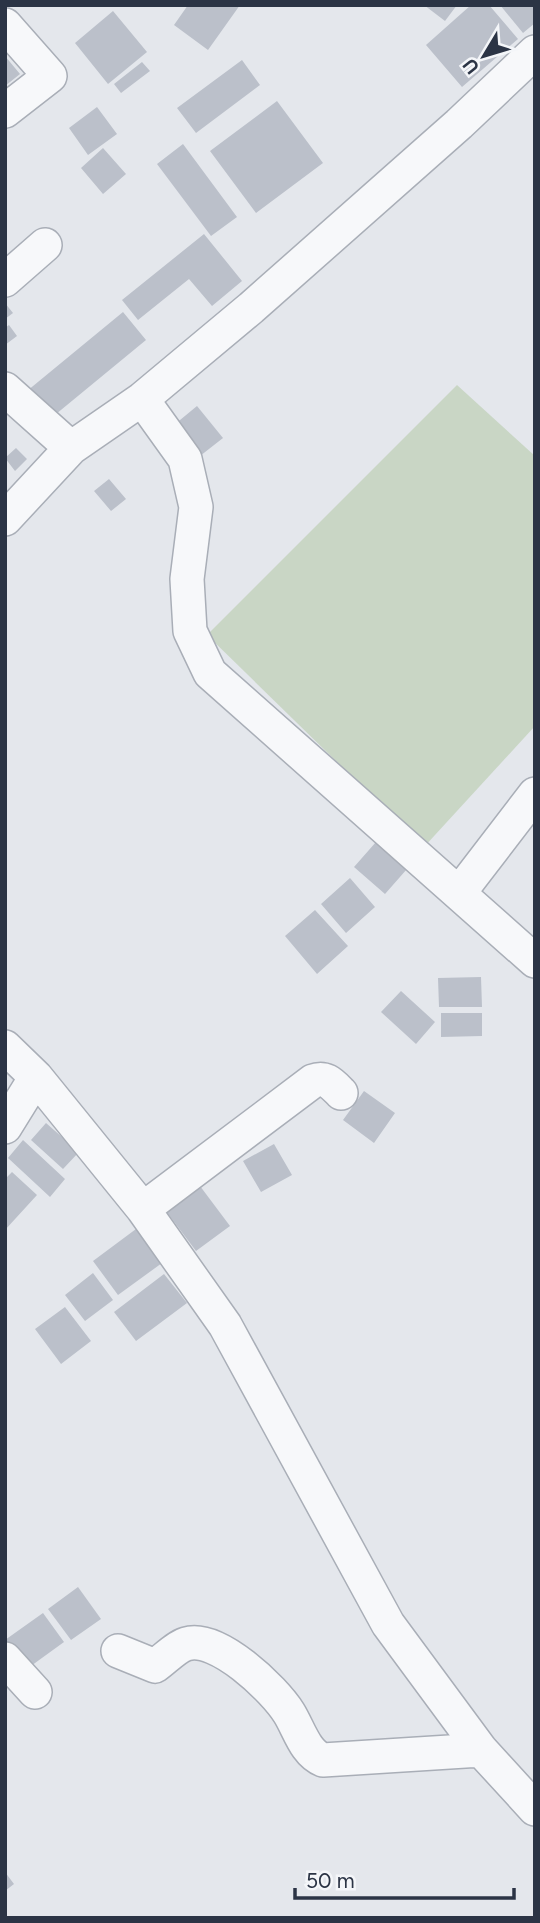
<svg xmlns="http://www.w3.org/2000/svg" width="540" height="1923" font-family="Figtree,sans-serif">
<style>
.green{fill:#c9d6c5}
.building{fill:#bbc0ca}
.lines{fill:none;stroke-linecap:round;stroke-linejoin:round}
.minor-casing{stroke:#a9aeb7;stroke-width:36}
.minor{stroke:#f7f8fa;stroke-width:33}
</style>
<rect width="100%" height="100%" fill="#e4e7ec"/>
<path class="green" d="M457 385 535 456V726L424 847 207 635Z"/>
<path class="building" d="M188 5H240L208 50 174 25Z
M424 5H457L445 21Z
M471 5H489L518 39 462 87 426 45Z
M500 5H535V23L523 33Z
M113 11 147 52 108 84 75 43Z
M5 56 20 74 5 86Z
M242 60 260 85 196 133 177 108Z
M142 62 150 71 121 93 114 84Z
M277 101 323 163 256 213 210 151Z
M97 107 117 134 88 155 69 128Z
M183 144 237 217 211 236 157 164Z
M103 148 126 174 103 194 81 168Z
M204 234 242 281 212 306 189 279 138 320 122 300Z
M5 303 13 313 5 319Z
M123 312 146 340 50 419 27 391Z
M9 325 17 336 5 345V328Z
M197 406 223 438 200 456 174 425Z
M16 448 27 459 15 471 5 458Z
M109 479 126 499 111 511 94 491Z
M376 842 407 869 385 894 354 867Z
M350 878 375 907 346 933 321 904Z
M315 910 348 946 317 974 285 936Z
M481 977 482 1007H439L438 978Z
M401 991 435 1022 416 1044 381 1012Z
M441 1013H482V1036L441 1037Z
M364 1091 395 1113 374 1143 343 1120Z
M46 1123 79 1152 63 1169 31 1140Z
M23 1140 65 1179 50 1197 8 1158Z
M274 1144 292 1175 261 1192 243 1161Z
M12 1172 37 1195 5 1230V1179Z
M200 1186 230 1226 196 1251 166 1211Z
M136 1229 162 1263 118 1295 93 1261Z
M93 1273 113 1300 85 1321 65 1295Z
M164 1274 187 1303 136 1341 114 1312Z
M65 1307 91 1341 61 1364 35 1329Z
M78 1587 101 1619 71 1640 48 1609Z
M43 1613 64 1642 24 1671 5 1640Z
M5 1872 14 1884 5 1891Z"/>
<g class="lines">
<g class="minor-casing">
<path id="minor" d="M5 25 50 76 5 111
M5 280 45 245
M5 389 71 448
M142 399 185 459 196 507 187 579 190 631 210 673 535 961
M5 519 71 448 142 399 251 308 459 124 535 52
M459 893 535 794
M5 1047 36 1077 143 1209 225 1325 388 1624 481 1750 535 1809
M5 1127 36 1077
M143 1209 313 1081C326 1076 332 1084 341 1093
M118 1651 155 1666C165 1659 176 1647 186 1644 217 1634 274 1689 289 1713 299 1729 305 1753 323 1760L481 1750
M5 1659 35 1692"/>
</g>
<use href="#minor" class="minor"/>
</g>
<rect width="540" height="1923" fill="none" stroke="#2b3445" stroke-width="14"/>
<g transform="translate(484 56) rotate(232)" stroke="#f4f6f9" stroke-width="5" paint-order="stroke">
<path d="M0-5L12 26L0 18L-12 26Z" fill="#2b3445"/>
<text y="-10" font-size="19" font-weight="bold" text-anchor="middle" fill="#2b3445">U</text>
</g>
<path d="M295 1888v10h219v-10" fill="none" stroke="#2b3445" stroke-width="3.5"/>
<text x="306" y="1888" font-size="21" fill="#2b3445" stroke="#f4f6f9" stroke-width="5" paint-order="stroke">50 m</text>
</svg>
